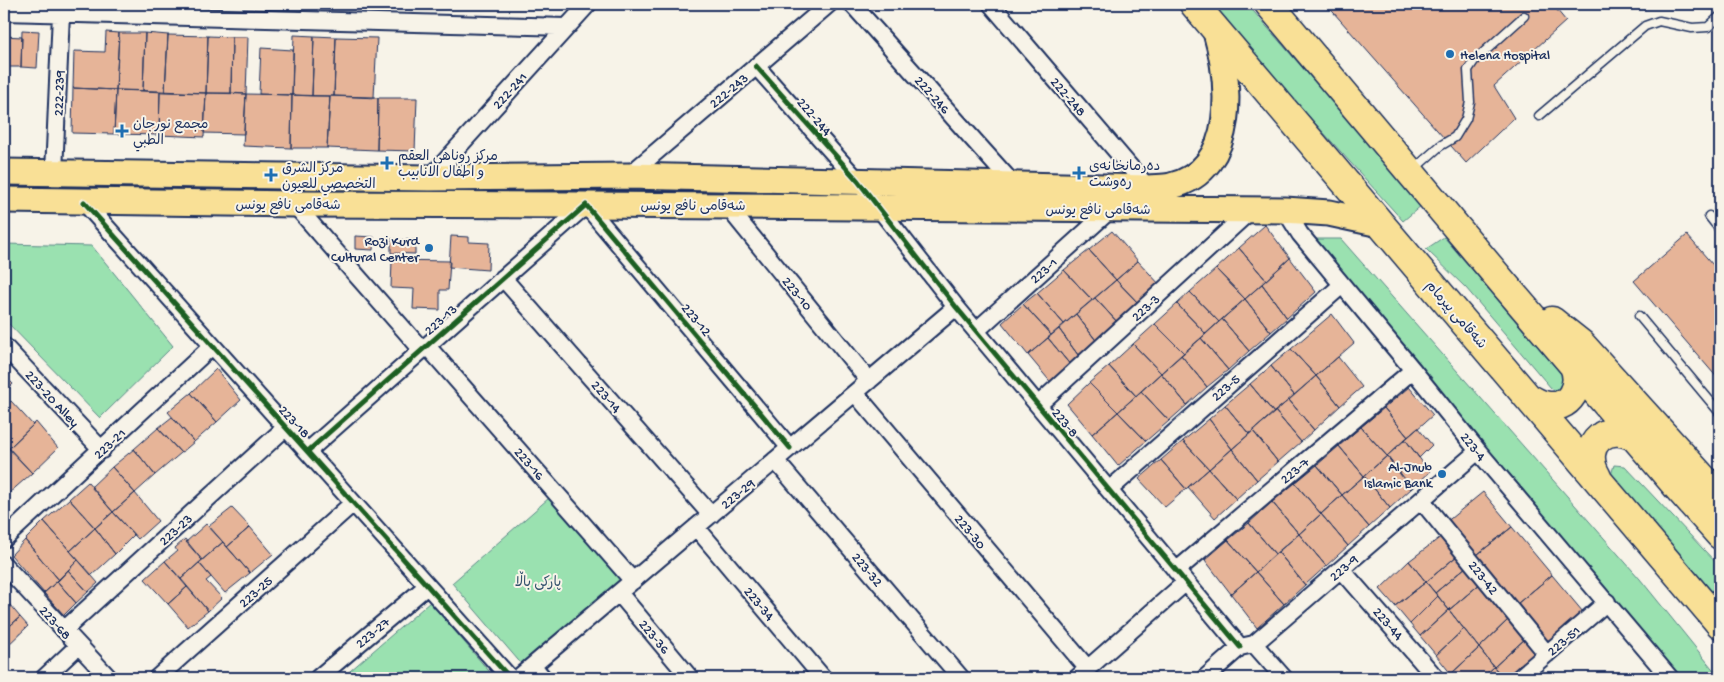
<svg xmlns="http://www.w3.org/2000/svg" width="1724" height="682" font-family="'Gochi Hand','Playpen Sans Arabic',sans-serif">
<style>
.green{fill:#9ae1b0;stroke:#5a8887}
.building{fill:#e6b498;stroke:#1b2f5e}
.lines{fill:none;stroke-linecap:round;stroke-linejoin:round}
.lane-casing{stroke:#1b2f5e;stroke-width:11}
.street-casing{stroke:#1b2f5e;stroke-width:20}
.primary-casing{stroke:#1b2f5e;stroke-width:29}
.highway-casing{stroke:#1b2f5e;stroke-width:31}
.lane{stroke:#f7f3e8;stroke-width:8}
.street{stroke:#f7f3e8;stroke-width:16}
.primary{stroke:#f9e096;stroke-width:25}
.highway{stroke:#f9e096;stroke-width:28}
.cycleway-casing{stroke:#f7f3e8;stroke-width:8}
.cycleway{stroke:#1b5e20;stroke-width:5}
.poi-dot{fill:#1f6fb2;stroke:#f7f3e8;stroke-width:2}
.labels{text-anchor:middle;stroke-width:4;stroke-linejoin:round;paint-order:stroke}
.poi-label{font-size:14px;fill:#1b2f5e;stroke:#f7f3e8;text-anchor:start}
.street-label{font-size:14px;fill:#1b2f5e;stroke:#f7f3e8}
.park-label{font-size:14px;fill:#34536e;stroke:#f7f3e8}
</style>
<rect width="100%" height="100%" fill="#f7f3e8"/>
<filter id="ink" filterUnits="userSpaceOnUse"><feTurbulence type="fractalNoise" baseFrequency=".02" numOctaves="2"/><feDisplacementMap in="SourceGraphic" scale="10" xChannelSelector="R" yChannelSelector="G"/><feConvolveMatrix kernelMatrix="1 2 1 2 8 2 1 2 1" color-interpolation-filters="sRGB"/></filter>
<g filter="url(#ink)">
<path class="green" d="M1208 4H1247L1422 205 1403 221Z
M1444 237 1568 382 1562 394 1551 388 1466 288 1426 249Z
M1310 239H1341L1640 579 1720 678H1672L1500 469 1485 445Z
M4 244 92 246 173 346 100 418 4 319Z
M1614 465 1625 466 1720 567V601L1611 475Z
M549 498 624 579 524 667 452 583Z
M430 602 494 677 492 678 343 677Z"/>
<path class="building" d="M1326 4H1552L1566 21 1494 86 1514 118 1466 163Z
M22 30 39 31 37 68 21 67Z
M106 32 119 33 116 90 73 88 74 51 105 52Z
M119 33H145L143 91 116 90Z
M145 33 168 35 165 92 143 91Z
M168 35 208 36 206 93 165 92Z
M294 35 314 36 312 96 292 95Z
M4 36 22 37 21 67H4Z
M208 36 232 37 231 93H206Z
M314 36 336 37 334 96H312Z
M232 37H248L246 94 231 93Z
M336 37 377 38 374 97 334 96Z
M261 48 293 50 292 95 259 94Z
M73 88 116 90 114 134 72 133Z
M116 90 160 91 159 135 114 134Z
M160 91 206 93 204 137 159 135Z
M206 93 246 94 244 134 204 133Z
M246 94 292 95 291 148 243 146Z
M292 95 330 96 327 148H291Z
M330 96 378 98 377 150 327 148Z
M378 98H417L415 151 377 150Z
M1265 225 1290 258 1266 280 1239 248Z
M1112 231 1138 261 1116 280 1089 250Z
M1687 235 1720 273V381L1634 281Z
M355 236 374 237 373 250 355 249Z
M451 236 469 237V242L489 243 488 270 449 267Z
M391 239 415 240V254L391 253Z
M1239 248 1266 280 1245 299 1216 269Z
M1089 250 1116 280 1092 300 1064 270Z
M1290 258 1316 292 1287 318 1262 284Z
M392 260 450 261 448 290H440V310L413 309 414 289 391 288Z
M1138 261 1161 286 1140 305 1116 280Z
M1216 269 1245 299 1219 322 1190 292Z
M1064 270 1092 300 1064 324 1037 293Z
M1116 280 1140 305 1119 324 1095 298Z
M1262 284 1287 318 1271 332 1245 299Z
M1190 292 1219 322 1206 334 1177 304Z
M1037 293 1064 324 1051 335 1023 304Z
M1095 298 1119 324 1098 343 1076 314Z
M1245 299 1271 332 1249 351 1222 319Z
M1023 304 1051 335 1028 355 1002 323Z
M1177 304 1206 334 1184 353 1155 324Z
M1076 314 1098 343 1081 359 1059 329Z
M1332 314 1354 343 1316 376 1291 349Z
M1222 319 1249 351 1228 370 1201 338Z
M1155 324 1184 353 1161 373 1133 344Z
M1059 329 1081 359 1072 367 1048 338Z
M1048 338 1072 367 1053 385 1028 355Z
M1201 338 1228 370 1207 387 1181 355Z
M1133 344 1161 373 1136 396 1109 366Z
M1291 349 1316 376 1294 395 1271 366Z
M1181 355 1207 387 1187 405 1161 373Z
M1338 357 1362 387 1340 406 1316 376Z
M1109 366 1136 396 1118 412 1089 383Z
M1271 366 1294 395 1274 413 1250 384Z
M216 369 241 400 217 422 191 393Z
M1161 373 1187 405 1169 421 1141 391Z
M4 375 13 384 4 393Z
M1316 376 1340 406 1314 430 1289 400Z
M1089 383 1118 412 1092 434 1067 404Z
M1250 384 1274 413 1249 434 1225 405Z
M1409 387 1433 415 1408 437 1384 408Z
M1141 391 1169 421 1146 441 1118 412Z
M191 393 217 422 194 442 168 412Z
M1289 400 1314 430 1301 442 1275 411Z
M11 401 33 425 9 448 4 443V407Z
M1225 405 1249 434 1232 449 1209 419Z
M1384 408 1408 437 1387 456 1361 427Z
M1275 411 1301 442 1278 462 1253 431Z
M1118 412 1146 441 1118 466 1092 434Z
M172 417 194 442 181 453 158 428Z
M1209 419 1232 449 1209 469 1183 441Z
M36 422 58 448 32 473 9 448Z
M1361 427 1387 456 1364 476 1339 446Z
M158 428 181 453 155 475 134 449Z
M1418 428 1432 445 1419 458 1405 439Z
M1253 431 1278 462 1257 480 1232 449Z
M1405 439 1430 472 1411 489 1387 456Z
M1183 441 1209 469 1186 489 1161 460Z
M1339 446 1364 476 1342 495 1317 465Z
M7 447 32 473 8 494 4 489V450Z
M134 449 155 475 135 493 112 467Z
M1232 449 1257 480 1236 499 1209 469Z
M1387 456 1412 488 1390 508 1364 476Z
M1161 460 1186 489 1165 507 1139 479Z
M1317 465 1342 495 1321 514 1295 483Z
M112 467 135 493 113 512 91 487Z
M1209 469 1236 499 1215 518 1188 487Z
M1364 476 1390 508 1369 527 1342 495Z
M88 482 113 512 95 528 69 499Z
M1295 483 1321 514 1299 534 1272 502Z
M1483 492 1512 527 1473 558 1445 523Z
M135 493 158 521 138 539 113 512Z
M1342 495 1369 527 1348 546 1321 514Z
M69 499 95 528 70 551 44 521Z
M1272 502 1299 534 1275 554 1249 523Z
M232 508 250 527 227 547 209 526Z
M113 512 134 535 115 554 95 528Z
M1321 514 1348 546 1326 566 1299 534Z
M44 521 78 560 59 580 25 540Z
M1249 523 1275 554 1256 572 1228 540Z
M206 524 223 542 202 560 186 542Z
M250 527 273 554 250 573 227 547Z
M1512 527 1552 575 1512 608 1473 558Z
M95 528 115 554 92 575 70 551Z
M1299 534 1326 566 1305 585 1278 552Z
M1442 536 1458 555 1426 582 1409 561Z
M185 539 202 560 181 579 165 561 177 551 175 548Z
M25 540 59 580 44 593 11 555Z
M1228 540 1256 572 1231 594 1205 560Z
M223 542 250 573 225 593 199 563Z
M1278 552 1305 585 1284 604 1256 572Z
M1458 555 1467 566 1435 593 1426 582Z
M78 560 98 583 88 592 68 570Z
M165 561 187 587 168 604 145 579Z
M1409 561 1426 582 1395 606 1380 589Z
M199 563 211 577 206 581 222 598 208 611 181 579Z
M1467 566 1481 583 1449 610 1435 593Z
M68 570 88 592 76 603 57 581Z
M1256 572 1284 604 1257 628 1231 594Z
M1552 575 1583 612 1543 646 1512 608Z
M57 581 76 603 64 615 44 593Z
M1426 582 1438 596 1410 624 1395 606Z
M1481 583 1510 618 1479 648 1449 610Z
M187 587 208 611 188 627 168 604Z
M1438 596 1449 610 1420 636 1410 624Z
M4 598 20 617 4 631Z
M1449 610 1464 629 1436 655 1420 636Z
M20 617 28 626 4 649V631Z
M1510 618 1526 638 1494 667 1479 648Z
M1464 629 1479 648 1451 674 1436 655Z
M1526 638 1537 652 1505 678H1503L1494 667Z
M1479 648 1494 667 1482 678H1455L1451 674Z
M1494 667 1503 678H1482Z"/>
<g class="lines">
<g class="lane-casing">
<path id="lane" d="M1539 116 1645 26 1659 21 1692 28 1708 27 1720 16
M1413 170 1440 146 1455 137 1466 119 1470 102 1468 70 1474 61 1524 16
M1709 216 1720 230
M1639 316 1720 413"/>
</g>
<g class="street-casing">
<path id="street" d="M852 4 1014 185
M991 4 1148 188
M4 12 566 27
M756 66 858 181 956 307 1240 647
M54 172 61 14
M628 176 829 4
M430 178 588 4
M84 202 510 678
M294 204 422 350
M727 206 869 381
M1285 210 1300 234 1413 370 1478 451 1670 678
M503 278 711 515
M976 331 1111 209
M4 346 102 450
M427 346 633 581
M855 393 1088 669
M1038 405 1251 210
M308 451 586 205 790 448
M775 460 961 678
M1109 490 1342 285
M1421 500 1547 654
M696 527 823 678
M4 539 212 346
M4 565 109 678
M1341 569 1436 678
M1176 571 1413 370
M619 593 690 678
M64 630 285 428
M1254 644 1284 678
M533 666 543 678
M44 678 78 646
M157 678 353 503
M318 678 427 586
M518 678 956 307
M1077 678 1186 582
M1205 678 1240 647 1254 644 1478 451
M1519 678 1607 602"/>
</g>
<g class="primary-casing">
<path id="primary" d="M4 172 430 178 628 176 1148 188C1155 187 1164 188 1171 186 1240 169 1230 80 1215 28
M4 200 294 204 586 205 1285 210 1329 213 1380 224"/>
</g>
<g class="highway-casing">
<path id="highway" d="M1194 4 1720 624
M1269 4 1504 284 1679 489 1720 535
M1552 321 1581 344 1720 497
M1529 398C1534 401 1539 404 1544 405 1570 412 1583 385 1573 364
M1597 477C1577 444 1610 417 1640 441"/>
</g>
<use href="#lane" class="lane"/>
<use href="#street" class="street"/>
<use href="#primary" class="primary"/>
<use href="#highway" class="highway"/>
<g class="cycleway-casing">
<path id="cycleway" d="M756 66 858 181 956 307 1240 647
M84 202 510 678
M308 451 586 205 790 448"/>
</g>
<use href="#cycleway" class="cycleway"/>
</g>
</g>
<g class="poi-dot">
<circle cx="1450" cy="54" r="5"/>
<path d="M119.5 123.5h5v5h5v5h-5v5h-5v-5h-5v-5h5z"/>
<path d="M384.5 155.5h5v5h5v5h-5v5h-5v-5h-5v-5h5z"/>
<path d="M1076.5 165.5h5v5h5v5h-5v5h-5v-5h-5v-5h5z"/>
<path d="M268.5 167.5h5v5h5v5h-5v5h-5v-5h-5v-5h5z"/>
<circle cx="429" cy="248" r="5"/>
<circle cx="1442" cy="474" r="5"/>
</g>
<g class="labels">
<g class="poi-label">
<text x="1460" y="59">Helena Hospital</text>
<text x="133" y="128">مجمع نورجان<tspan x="133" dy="16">الطبي</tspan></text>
<text x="398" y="160">مركز روناهي العقم<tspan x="398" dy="16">و اطفال الانابيب</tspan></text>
<text x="1089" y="170">دەرمانخانەی<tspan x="1089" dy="16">رەوشت</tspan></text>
<text x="282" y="172">مركز الشرق<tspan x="282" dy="16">التخصصي للعيون</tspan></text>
<text x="419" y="245" text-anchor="end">Rozi Kurd<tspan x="419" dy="16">Cultural Center</tspan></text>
<text x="1432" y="471" text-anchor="end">Al-Jnub<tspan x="1432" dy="16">Islamic Bank</tspan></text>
</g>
<g class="street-label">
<text transform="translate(509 90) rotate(-48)" y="5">222-241</text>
<text transform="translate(728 90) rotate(-40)" y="5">222-243</text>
<text transform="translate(58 93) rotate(-88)" y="5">222-239</text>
<text transform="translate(933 94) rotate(48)" y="5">222-246</text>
<text transform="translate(1069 96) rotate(49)" y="5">222-248</text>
<text transform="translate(815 116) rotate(49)" y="5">222-244</text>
<text x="288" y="209">شەقامی نافع یونس</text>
<text x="693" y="210">شەقامی نافع یونس</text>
<text x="1098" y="214">شەقامی نافع یونس</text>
<text transform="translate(1043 270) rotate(-42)" y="5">223-1</text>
<text transform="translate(798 293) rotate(51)" y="5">223-10</text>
<text transform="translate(1145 307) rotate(-42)" y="5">223-3</text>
<text transform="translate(1457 314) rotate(49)" y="5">شەقامی پیرمام</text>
<text transform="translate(440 319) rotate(-42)" y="5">223-13</text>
<text transform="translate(697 319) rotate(50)" y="5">223-12</text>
<text transform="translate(1225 387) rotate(-41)" y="5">223-5</text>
<text transform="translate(607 396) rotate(49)" y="5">223-14</text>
<text transform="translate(53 398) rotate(47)" y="5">223-20 Alley</text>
<text transform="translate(295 421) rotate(47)" y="5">223-18</text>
<text transform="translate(1066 422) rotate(50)" y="5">223-8</text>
<text transform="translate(109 443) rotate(-43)" y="5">223-21</text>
<text transform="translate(1474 446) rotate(51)" y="5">223-4</text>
<text transform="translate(530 463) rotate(49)" y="5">223-16</text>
<text transform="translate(1294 470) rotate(-40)" y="5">223-7</text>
<text transform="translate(737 493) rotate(-40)" y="5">223-29</text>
<text transform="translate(175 529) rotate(-42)" y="5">223-23</text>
<text transform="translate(971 531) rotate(50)" y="5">223-30</text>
<text transform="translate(1343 567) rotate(-41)" y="5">223-9</text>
<text transform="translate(868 569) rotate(50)" y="5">223-32</text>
<text transform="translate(1484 577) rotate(51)" y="5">223-42</text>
<text transform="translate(255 591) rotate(-42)" y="5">223-25</text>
<text transform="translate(760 603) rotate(50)" y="5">223-34</text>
<text transform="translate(56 622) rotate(48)" y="5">223-68</text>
<text transform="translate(1389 623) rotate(49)" y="5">223-44</text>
<text transform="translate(372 632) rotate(-40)" y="5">223-27</text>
<text transform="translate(655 636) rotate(50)" y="5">223-36</text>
<text transform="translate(1563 640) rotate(-41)" y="5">223-51</text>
</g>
<g class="park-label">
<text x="538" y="586">پارکی باڵا</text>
</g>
</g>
<rect width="1724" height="682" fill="none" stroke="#f7f3e8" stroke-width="20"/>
<rect x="10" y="10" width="1704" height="662" fill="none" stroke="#1b2f5e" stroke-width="2" filter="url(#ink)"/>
</svg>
